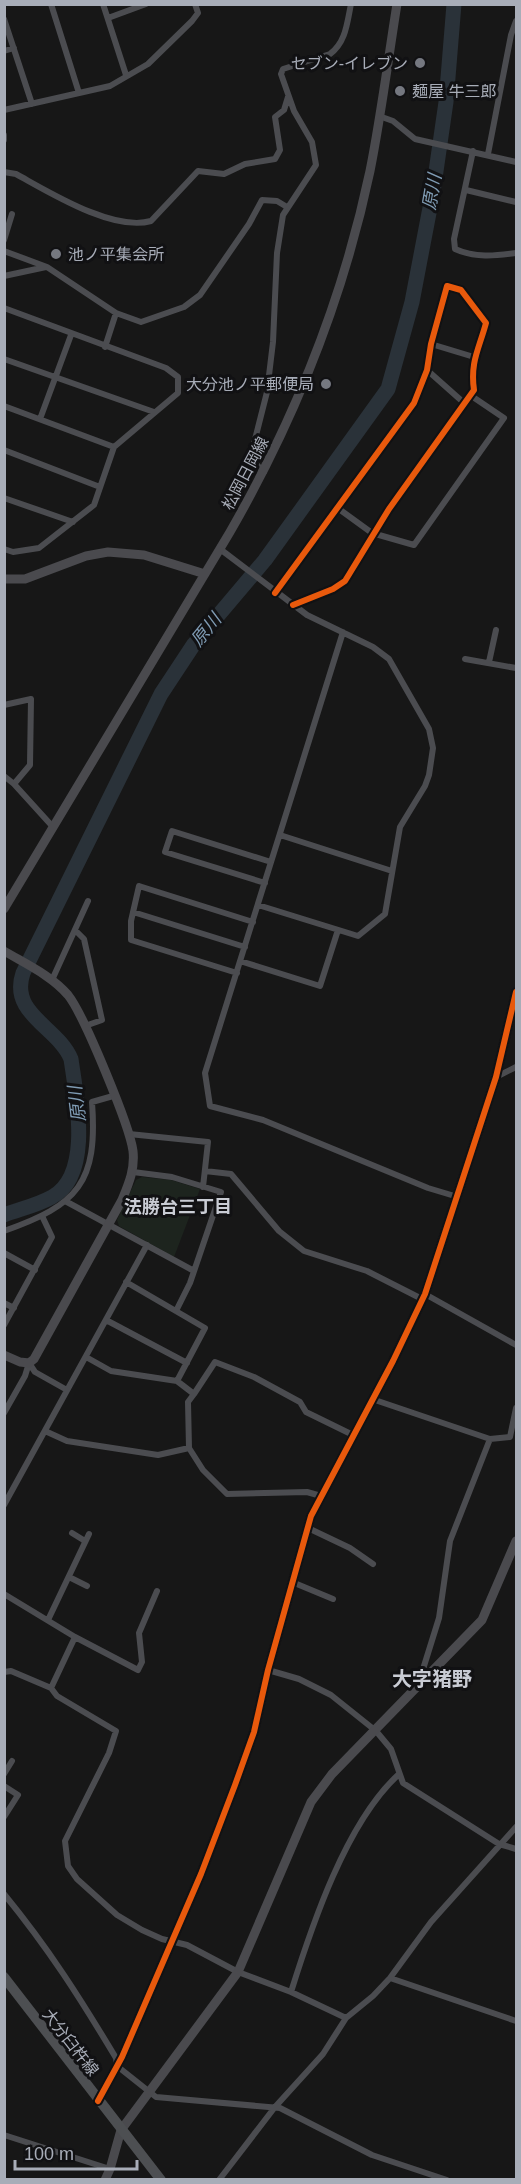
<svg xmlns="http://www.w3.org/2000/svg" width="521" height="2184" font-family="Helvetica,'Noto Sans JP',sans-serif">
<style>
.green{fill:#1d241e}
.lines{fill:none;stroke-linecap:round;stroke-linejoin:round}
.river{stroke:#2a3239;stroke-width:15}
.street{stroke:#4b4c50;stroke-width:6}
.secondary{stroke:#4a4a4e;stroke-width:9}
.primary{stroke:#4d4f52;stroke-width:10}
.cycleway-casing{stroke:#111113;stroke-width:10}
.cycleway{stroke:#e8590c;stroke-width:6}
.poi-dot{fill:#757880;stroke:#111113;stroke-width:2}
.labels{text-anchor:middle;stroke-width:6;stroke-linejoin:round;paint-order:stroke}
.poi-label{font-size:16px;fill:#a8adb8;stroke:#111113;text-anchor:end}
.street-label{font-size:16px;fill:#a8adb8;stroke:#111113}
.water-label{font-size:18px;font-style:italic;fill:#7f9bb3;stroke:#111113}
.neighbourhood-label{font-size:18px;font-weight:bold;fill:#c9ccd4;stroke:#111113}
.quarter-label{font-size:20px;font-weight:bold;fill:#c9ccd4;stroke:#111113}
</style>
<rect width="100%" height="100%" fill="#171717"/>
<path class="green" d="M142 1177 171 1180 200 1189 174 1257 119 1226 117 1220 136 1180Z"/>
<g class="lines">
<path class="river" d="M4 1215C20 1209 38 1205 52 1197 93 1175 76 1095 71 1059 58 1027 9 1014 23 973L161 694 194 644 265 560 388 389 412 302 433 192 446 102 454 4"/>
<path class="street" d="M51 4 79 93
M103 4 126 75
M108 18 146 4
M4 19 32 104
M4 51 14 48
M4 110 110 86 148 64 192 21 198 13 195 4
M379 116 393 121 415 139 516 162
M4 135V140
M473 151 454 239 455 249C475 258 495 256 516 253
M488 154 511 35 516 21
M4 172 16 174C49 192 113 232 151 221L198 171 224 174 245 164 275 159 280 150 275 117 284 110 288 97
M466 190 516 202
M4 240 12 214
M4 251 47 267 116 313 141 322 184 307 200 295 249 224 262 200 277 201 287 207
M4 276 46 267
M4 308 166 368 178 377V393L114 447 94 505 39 548 13 552 4 549
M431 344 474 357
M105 347 116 313
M4 359 154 412
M427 370 463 402
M4 406 114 447
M40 419 71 335
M4 450 100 487
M264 472 254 462 251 455 267 392 273 342 277 253 283 215 316 165 312 142 294 111 281 74 283 69 330 54C346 42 347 23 351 4
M4 498 73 522
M339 509 372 533 414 545 504 418 470 395
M220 549 307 615 373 647 389 659 429 729 433 748 429 775 425 786 400 827 385 914 358 936 258 905
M275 593 414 403 427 370 431 344 447 286 461 290 486 323C479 349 470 362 474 390L389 509 345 581 333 589 293 605
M343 632 205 1073 210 1106 263 1120 428 1188 458 1197
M465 659 516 668
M489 662 496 630
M4 705 31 699 30 765 14 784 53 827
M4 776 14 784
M280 835 392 871
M265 883 165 852 172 831 271 862
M133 912 245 947
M75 930 84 939 102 1020 85 1026
M240 961 320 986 338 930
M237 973 131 940V921L139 886 253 922
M52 980 88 901
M496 1077 516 1067
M129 1134 208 1142 203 1187
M205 1171 231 1174 279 1231 304 1251 367 1271 422 1299
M133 1172 172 1177 221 1192 190 1283 176 1311
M67 1202 194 1271
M4 1231C78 1205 98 1183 92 1102L113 1096
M4 1253 35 1270
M126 1282 205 1328 177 1381
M425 1294 516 1345
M4 1303 14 1308
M106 1320 187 1363
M4 1325 52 1237 43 1218
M86 1357 111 1371 177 1381 194 1394 215 1362 254 1377 300 1402 306 1412 353 1435
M29 1363 35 1372 67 1390
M194 1394 188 1402 189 1448 203 1470 227 1494 307 1492 321 1496
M372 1399 490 1439 510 1437 516 1408
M4 1413 25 1376 29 1363
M45 1431 67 1441 158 1455 189 1448
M4 1505 147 1245
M308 1528 350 1548 373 1564
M72 1533 85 1541
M69 1577 87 1586
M292 1582 333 1599
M4 1594 75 1637 138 1670 142 1662 139 1633 157 1591
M48 1620 89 1534
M268 1670 299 1679 331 1695 376 1731 391 1749 403 1783 499 1844 516 1849
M4 1672 11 1671 51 1688 57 1696 116 1731 109 1753 65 1841 68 1866 77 1879 117 1915 142 1930 162 1939 187 1945 238 1972 291 1992 346 2018
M419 1682 439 1618 450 1541 490 1439
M51 1688 75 1637
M4 1774 12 1761
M4 1786 18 1795 4 1817
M4 1894C49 1949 80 1998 116 2058L117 2066 156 2097 280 2108 372 2155 447 2180
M390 1978 516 2021
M291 1992C312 1925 346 1823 398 1775
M4 2135 110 2169
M219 2180 275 2107 323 2054 346 2018 373 1996 390 1978 431 1922 516 1827"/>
<path class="secondary" d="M4 579H25L86 556 108 552 144 555 205 574
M4 909 230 532C295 419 343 299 370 171 381 116 388 60 397 4
M4 951C26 964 52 976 68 995 84 1015 130 1127 133 1151 135 1169 129 1183 122 1200L34 1359 29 1363 20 1362 4 1355
M98 2101 122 2057 201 1874 235 1785 254 1732 268 1670 311 1516 393 1361 425 1294 496 1077 516 992
M105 2180 110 2169 121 2130 238 1972 311 1802 332 1774 482 1620 516 1541"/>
<path class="primary" d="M4 1977 161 2180"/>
<g class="cycleway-casing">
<path id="cycleway" d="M275 593 414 403 427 370 431 344 447 286 461 290 486 323C479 349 470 362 474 390L389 509 345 581 333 589 293 605
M98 2101 122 2057 201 1874 235 1785 254 1732 268 1670 311 1516 393 1361 425 1294 496 1077 516 992"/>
</g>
<use href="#cycleway" class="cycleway"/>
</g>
<g class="poi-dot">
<circle cx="420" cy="63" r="6"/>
<circle cx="400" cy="91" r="6"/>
<circle cx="56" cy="254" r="6"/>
<circle cx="326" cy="384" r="6"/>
</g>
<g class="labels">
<g class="poi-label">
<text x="408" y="69">セブン-イレブン</text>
<text x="412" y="97" text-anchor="start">麺屋 牛三郎</text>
<text x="68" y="260" text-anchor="start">池ノ平集会所</text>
<text x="314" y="390">大分池ノ平郵便局</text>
</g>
<g class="street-label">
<text transform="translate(245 473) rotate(-62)" y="6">松岡日岡線</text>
<text transform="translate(71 2042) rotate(52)" y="6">大分臼杵線</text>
</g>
<g class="water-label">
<text transform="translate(432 192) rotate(-80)" y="6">原川</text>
<text transform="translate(206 630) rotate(-51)" y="6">原川</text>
<text transform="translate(77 1104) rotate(-97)" y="6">原川</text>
</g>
<g class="neighbourhood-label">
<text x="178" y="1213">法勝台三丁目</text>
</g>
<g class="quarter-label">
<text x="432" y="1686">大字猪野</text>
</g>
</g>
<rect width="521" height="2184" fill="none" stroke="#a8adb8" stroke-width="12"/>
<path d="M15 2160v9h122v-9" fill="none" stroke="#a8adb8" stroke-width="3"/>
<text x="24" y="2160" font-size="18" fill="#a8adb8" stroke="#111113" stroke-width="4.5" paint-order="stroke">100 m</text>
</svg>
